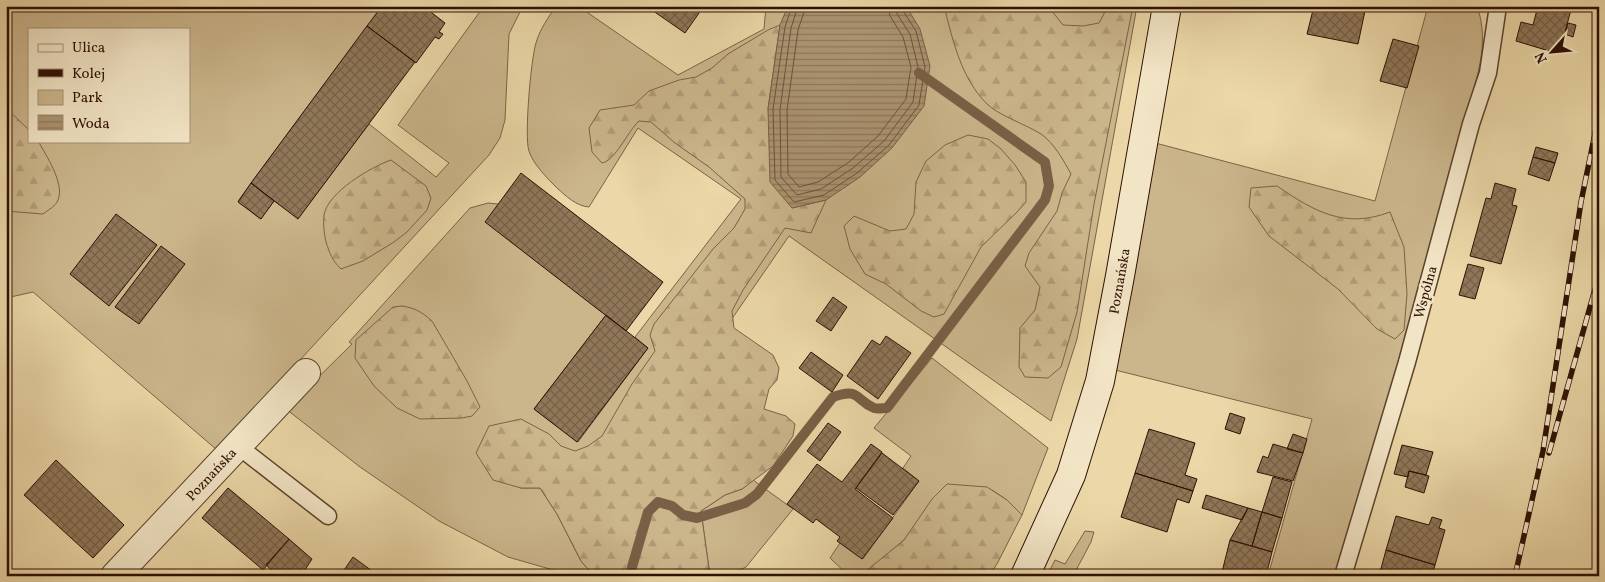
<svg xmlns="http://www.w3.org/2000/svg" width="1605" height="582" font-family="Vollkorn,serif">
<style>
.green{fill:#cbb58b;stroke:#7c6248;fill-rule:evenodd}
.forest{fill:url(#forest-firs);stroke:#7c6248}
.water{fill:url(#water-rules);stroke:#795f45}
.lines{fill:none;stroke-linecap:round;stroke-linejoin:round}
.shore{stroke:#6c523a;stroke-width:1}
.stream{stroke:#795f45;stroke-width:10}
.building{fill:url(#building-cross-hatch);stroke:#2e1004}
.lane-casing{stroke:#5d422d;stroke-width:19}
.street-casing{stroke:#5d422d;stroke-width:30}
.secondary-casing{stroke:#2e1004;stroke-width:30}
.lane{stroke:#f2e5c6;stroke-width:16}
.street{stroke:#f2e5c6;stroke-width:28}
.secondary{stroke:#f2e5c6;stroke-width:28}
.rail-casing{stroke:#2e1004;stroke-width:5.5}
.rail{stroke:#f2e5c6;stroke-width:4;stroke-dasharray:11;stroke-linecap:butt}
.labels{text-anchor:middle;stroke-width:5;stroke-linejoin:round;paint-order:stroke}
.street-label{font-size:14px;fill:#2e1004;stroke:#f2e5c6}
</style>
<defs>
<pattern id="forest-firs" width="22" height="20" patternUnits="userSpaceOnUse" patternTransform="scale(1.25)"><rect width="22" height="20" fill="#cbb58b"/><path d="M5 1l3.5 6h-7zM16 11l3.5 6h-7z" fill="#af9b76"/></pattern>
<pattern id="water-rules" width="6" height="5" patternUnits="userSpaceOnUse" patternTransform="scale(1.25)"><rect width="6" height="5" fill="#ab9370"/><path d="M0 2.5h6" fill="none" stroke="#8c775a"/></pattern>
<pattern id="building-cross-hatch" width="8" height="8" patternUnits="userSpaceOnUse" patternTransform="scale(1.25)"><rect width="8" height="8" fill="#907759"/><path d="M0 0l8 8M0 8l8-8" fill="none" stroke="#766047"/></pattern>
</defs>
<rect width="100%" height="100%" fill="#ebd7a7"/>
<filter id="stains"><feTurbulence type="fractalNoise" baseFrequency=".004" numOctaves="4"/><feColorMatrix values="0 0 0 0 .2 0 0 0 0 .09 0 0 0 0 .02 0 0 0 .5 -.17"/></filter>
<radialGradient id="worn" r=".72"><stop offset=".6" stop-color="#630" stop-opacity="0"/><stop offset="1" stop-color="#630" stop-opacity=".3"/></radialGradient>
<path class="green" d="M6 6H382L238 201 260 219 274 201 298 218 369 124 436 177 449 163 398 125 484 6H523L509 34 505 120 500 138 489 155 217 450 33 292 6 298ZM29 29H189V141H29Z
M556 6H578L678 75 764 29 766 6H1137L1077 339 1051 421 789 236 627 471 482 440 509 483 521 488H540L557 514 581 561 594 576H574L508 557 439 521 360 467 286 409 352 344 349 342 470 208 488 203 498 204 606 315 534 409 578 442 648 348 635 337 741 199 638 128 589 207C576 206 566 196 557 188 547 178 533 164 529 151 524 138 531 58 536 43 540 29 548 18 556 6Z
M1428 6H1477C1491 45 1475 83 1464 121L1343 576H1268L1312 419 1103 367 1144 140 1375 201Z
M932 358 1048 448 1022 515 1007 500 992 490 918 521 904 540 883 558 860 576H849L830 558 840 543 863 559 919 481 903 468 911 456 874 428Z
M753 480 793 509 746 567 729 575 710 576 701 511 725 495 742 489Z
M1085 531 1094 532 1091 542 1073 576H1047L1055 560 1065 564Z"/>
<path class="forest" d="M944 6H1050L1051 10 1063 25 1083 26 1099 23 1107 8 1106 6H1133L1094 204 1077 312 1061 367 1048 378 1025 377 1019 367 1020 328 1035 310 1040 287 1025 266 1029 253 1057 211 1062 193 1071 174C1064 161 1054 143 1041 134 1027 125 998 115 987 104 961 78 953 41 944 6Z
M780 25 768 109 792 208 826 200 811 233 785 228 743 290 732 311 734 328 773 355 779 368 777 380 769 389 764 409 786 416 795 424 793 436 773 466 742 489 725 495 701 511 710 576H594L581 561 557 514 540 488H521L493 480 476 453 489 426 521 419 549 434 561 446 575 451 588 446 602 436 632 384 655 351 650 335 654 324 713 249 734 228 745 209V199L709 167 675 143 651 122 639 121C628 131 615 161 602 163L592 152 589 128 600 110 634 105 649 91 679 80 696 77 712 68 728 54 768 30Z
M6 108 29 130V141H38C46 155 65 184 58 200 56 206 48 210 43 214L6 211Z
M968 135 988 139 1001 149 1015 165 1026 182V202L1017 212 981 247 944 314 934 317 921 311 886 284 865 274 850 249 844 226 854 216 890 231 906 229 914 214 916 182 926 161 945 145Z
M391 160 426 186 431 198 427 210 407 232 394 242 363 261 341 269C332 260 330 254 326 242 324 234 323 223 324 215 328 192 371 167 391 160Z
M1277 186C1315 212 1345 229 1390 212L1404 247 1407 294 1404 330 1395 339 1377 329 1338 289 1269 236 1249 207 1251 188Z
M402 306C415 308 422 312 432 321L467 381 480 407 472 416 462 418 420 419 397 408 374 386 355 358 356 340 393 307Z
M947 484 987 487 1007 500 1022 515 997 564 989 576H860L904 540 932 499Z"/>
<path class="water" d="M788 6H906L920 29 930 66 924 106 892 148 860 177 826 200 792 208 770 182 768 109 780 25Z"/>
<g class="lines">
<path class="shore" d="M792 6 785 27 773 109 775 180 794 202 824 195 857 173 889 145 919 105 925 67 916 31 903 11 902 6
M798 6 791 28 780 110 781 177 797 195 821 189 853 168 884 141 913 102 918 67 910 34 897 14 896 6
M806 6 798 30 787 110 788 174 799 187 818 182 849 162 878 136 906 99 911 67 903 37 890 16 888 6"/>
<path class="stream" d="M632 567 648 512 658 502 672 506 683 515 697 518 745 503 757 494 833 397C860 387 855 400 874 408 878 409 883 408 887 408L1045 200 1049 186 1045 162 919 73"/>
</g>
<path class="building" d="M382 6H423L445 23 439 32 443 34 439 39 435 37 416 63 367 26Z
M646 6H704L685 33Z
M1314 6H1366L1358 44 1307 34Z
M1538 6H1572L1559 54 1516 41 1521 22 1533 25Z
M1568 23 1576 25 1573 37 1565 34Z
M367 26 415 62 298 219 251 183Z
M1393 39 1419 46 1407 88 1380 81Z
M1536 147 1558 153 1555 163 1533 157Z
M1533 157 1555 163 1549 181 1528 174Z
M521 173 663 282 626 331 485 222Z
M251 183 274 201 261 219 238 202Z
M1495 183 1516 189 1512 205 1517 206 1501 264 1470 256 1486 198 1491 199Z
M116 214 157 245 109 306 70 274Z
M161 246 185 264 139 324 115 307Z
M1468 264 1484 268 1475 299 1459 295Z
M833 297 847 307 831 331 816 321Z
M606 315 648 348 577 442 534 409Z
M886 336 911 353 878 399 847 376 872 340 880 345Z
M811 352 843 375 832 392 799 368Z
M1230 413 1245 418 1240 434 1225 429Z
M828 423 841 432 820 461 807 451Z
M1149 429 1195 443 1185 475 1197 479 1193 491 1135 473Z
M1293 434 1307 439 1303 453 1287 449Z
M871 444 882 452 855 489 893 518 862 559 837 541 840 537 816 519 813 523 787 504 817 464 842 482Z
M1273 444 1303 453 1293 481 1257 472 1263 456 1268 458Z
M1402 445 1433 452 1426 475 1409 471 1408 477 1394 474Z
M882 453 919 481 893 515 856 488Z
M56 460 124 525 93 558 24 495Z
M1409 471 1429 476 1424 493 1405 487Z
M1135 473 1193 491 1189 503 1177 499 1167 532 1121 517Z
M1273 477 1292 482 1282 518 1262 512Z
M228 488 289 539 263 570 202 518Z
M1206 495 1248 508 1242 520 1202 508Z
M1248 508 1262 512 1252 546 1230 540Z
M1262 512 1282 518 1272 552 1252 546Z
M1396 516 1429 525 1432 517 1442 520 1439 528 1445 530 1435 565 1386 550Z
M289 539 312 559 301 576H278L266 565Z
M1230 540 1272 552 1266 576H1221Z
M1386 550 1435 565 1432 576H1379Z
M353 557 379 576H340Z"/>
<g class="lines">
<g class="lane-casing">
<path id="lane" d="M238 446 328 516
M1343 576 1407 362 1471 124 1488 73 1498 6"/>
</g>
<g class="street-casing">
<path id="street" d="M115 576 306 373"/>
</g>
<g class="secondary-casing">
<path id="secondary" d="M1025 576 1071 475 1100 381 1120 276 1167 6"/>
</g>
<use href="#lane" class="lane"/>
<use href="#street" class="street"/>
<use href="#secondary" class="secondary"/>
<g class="rail-casing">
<path id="rail" d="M1549 453 1599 275
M1515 576 1543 451 1581 202 1599 114"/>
</g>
<use href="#rail" class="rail"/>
</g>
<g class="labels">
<g class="street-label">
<text transform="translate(1119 281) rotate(-80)" y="5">Poznańska</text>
<text transform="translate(1425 292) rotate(-75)" y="5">Wspólna</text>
<text transform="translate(211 474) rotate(-47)" y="5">Poznańska</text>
</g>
</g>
<rect width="1605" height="582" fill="none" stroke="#ebd7a7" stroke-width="25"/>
<rect x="8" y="8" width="1590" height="567" fill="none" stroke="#2e1004" stroke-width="2.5"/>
<rect x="12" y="12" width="1580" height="557" fill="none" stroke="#2e1004"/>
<rect x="28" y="28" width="162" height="115" fill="#f2e5c6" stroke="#a49078"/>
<rect x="38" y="44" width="25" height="8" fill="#f2e5c6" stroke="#a49078"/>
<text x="72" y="52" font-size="15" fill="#2e1004">Ulica</text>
<rect x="38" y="69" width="25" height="8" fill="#2e1004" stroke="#a49078"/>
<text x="72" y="78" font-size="15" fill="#2e1004">Kolej</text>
<rect x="38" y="90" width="25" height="15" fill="#cbb58b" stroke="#a49078"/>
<text x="72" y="102" font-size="15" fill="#2e1004">Park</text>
<rect x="38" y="115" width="25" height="15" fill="url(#water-rules)" stroke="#a49078"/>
<text x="72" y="128" font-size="15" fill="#2e1004">Woda</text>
<g transform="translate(1552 52) rotate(243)" stroke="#f2e5c6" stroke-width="4" paint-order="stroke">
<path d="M0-4L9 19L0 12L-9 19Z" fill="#2e1004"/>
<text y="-8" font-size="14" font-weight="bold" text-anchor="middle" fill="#2e1004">N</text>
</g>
<rect width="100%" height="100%" filter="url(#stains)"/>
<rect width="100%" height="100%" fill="url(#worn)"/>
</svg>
